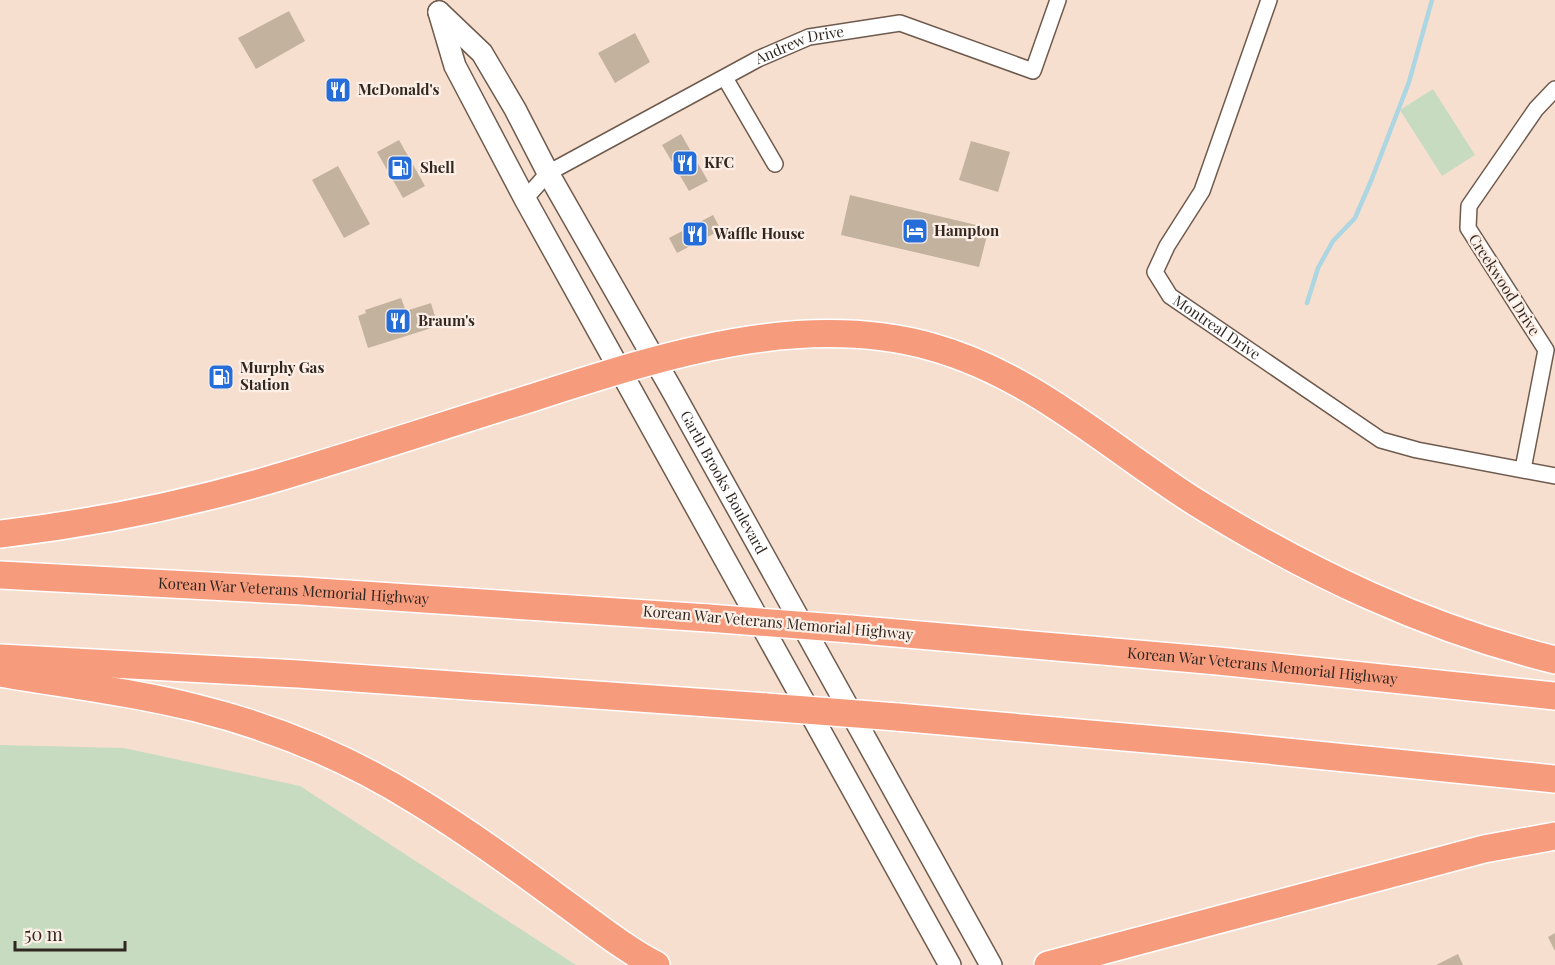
<svg xmlns="http://www.w3.org/2000/svg" width="1555" height="965" font-family="'Playfair Display',serif">
<style>
.green{fill:#c7dbc1}
.lines{fill:none;stroke-linecap:round;stroke-linejoin:round}
.stream{stroke:#acd6e2;stroke-width:4.5}
.building{fill:#c3b29e}
.street-casing{stroke:#6f5b4d;stroke-width:18}
.secondary-casing{stroke:#6f5b4d;stroke-width:24}
.highway-casing{stroke:#fff;stroke-width:30}
.street{stroke:#fff;stroke-width:15}
.secondary{stroke:#fff;stroke-width:21}
.highway{stroke:#f79b7d;stroke-width:27}
.highway-bridge-casing{stroke:#fff;stroke-width:30;stroke-linecap:butt}
.highway-bridge{stroke:#f79b7d;stroke-width:27}
.labels{text-anchor:middle;stroke-width:4.5;stroke-linejoin:round;paint-order:stroke}
.street-label{font-size:15px;fill:#302721;stroke:#fdefe5}
.poi-label{font-size:15px;font-weight:bold;fill:#302721;stroke:#fdefe5;text-anchor:start}
</style>
<rect width="100%" height="100%" fill="#f7dfd0"/>
<path class="green" d="M1433 89 1475 155 1442 176 1400 110Z
M0 745 124 748 300 786 576 965H0Z"/>
<g class="lines">
<path class="stream" d="M1307 303 1318 268 1333 241 1355 218 1371 181 1409 82 1432 0"/>
</g>
<path class="building" d="M289 11 305 41 256 69 238 38Z
M635 33 650 62 615 83 598 53Z
M681 134 708 181 689 191 662 145Z
M399 140 425 186 403 198 377 152Z
M971 141 1010 152 998 192 959 180Z
M338 166 370 224 344 238 312 180Z
M850 195 989 228 979 267 841 235Z
M713 215 721 230 677 253 669 238Z
M401 298 406 311 431 303 438 326 368 348 358 316 366 313 365 310Z
M1555 933V951L1548 937Z
M1458 954 1463 965H1436Z"/>
<g class="lines">
<g class="street-casing">
<g id="street">
<path id="s1" d="M1269 0 1202 191 1167 246 1155 272 1170 296 1381 440 1417 450 1555 476"/>
<path d="M725 78 775 164"/>
<path id="s2" d="M525 199 548 173 758 59 809 37 900 23 1033 71 1058 0"/>
<path d="M1523 469 1546 350 1468 228 1469 206 1536 109 1555 89"/>
</g>
</g>
<g class="secondary-casing">
<g id="secondary">
<path id="s3" d="M439 12 482 53 515 109 548 173 673 392 991 965"/>
<path d="M439 12 455 66 525 199 950 965"/>
</g>
</g>
<g class="highway-casing">
<g id="highway">
<path d="M0 534C97 523 192 503 286 475 366 451 445 425 525 400 653 359 797 309 932 347 1033 375 1111 449 1197 503 1310 573 1426 628 1555 660"/>
<path id="s4" d="M0 575 303 591 708 618"/>
<path id="s5" d="M850 629 1218 661 1555 696"/>
<path d="M0 658 298 674 766 707"/>
<path d="M0 673C65 684 132 692 196 708 273 727 350 759 417 801 468 832 515 866 562 901 593 923 623 948 656 965"/>
<path d="M897 717 1227 746 1555 779"/>
<path d="M1048 965 1484 849 1555 836"/>
</g>
</g>
<use href="#street" class="street"/>
<use href="#secondary" class="secondary"/>
<use href="#highway" class="highway"/>
<g class="highway-bridge-casing">
<path id="highway-bridge" d="M708 618 850 629
M766 707 897 717"/>
</g>
<use href="#highway-bridge" class="highway-bridge"/>
</g>
<defs>
<g id="restaurant-square" transform="scale(1.35)"><rect x="-9" y="-9" width="18" height="18" rx="4" fill="#256dd8" stroke="#fdefe5"/><path d="M-5-6h1v4h1v-4h1v4h1v-4h1v5L-1.5 .5V6h-2V.5L-5-1ZM5-6V6H3V1.5H1.5Q1.5-4 5-6Z" fill="#fff"/></g>
<g id="fuel-square" transform="scale(1.35)"><rect x="-9" y="-9" width="18" height="18" rx="4" fill="#256dd8" stroke="#fdefe5"/><path d="M-5.5-6h7V0h2V4h1.3V-2.5L3-4.5l.8-.8L6-3V5H2.5V1h-1V6h-7ZM-4.2-4.7v3.2H.2V-4.7Z" fill="#fff"/></g>
<g id="hotel-square" transform="scale(1.35)"><rect x="-9" y="-9" width="18" height="18" rx="4" fill="#256dd8" stroke="#fdefe5"/><path d="M-6-4.5h1.5V1H6V5H4.5V3h-9V5H-6ZM-4 0a1.8 1.8 0 1 1 3.6 0ZM.5 0V-2.5h3Q6-2.5 6 0Z" fill="#fff"/></g>
</defs>
<g fill-rule="evenodd">
<use href="#restaurant-square" x="338" y="90"/>
<use href="#restaurant-square" x="685" y="163"/>
<use href="#fuel-square" x="400" y="168"/>
<use href="#hotel-square" x="915" y="231"/>
<use href="#restaurant-square" x="695" y="234"/>
<use href="#restaurant-square" x="398" y="321"/>
<use href="#fuel-square" x="221" y="377"/>
</g>
<g class="labels">
<g class="street-label">
<text dy="5" stroke="none"><textPath href="#s2" startOffset="318">Andrew Drive</textPath></text>
<text transform="translate(1504 285) rotate(57)" y="5">Creekwood Drive</text>
<text dy="5" stroke="none"><textPath href="#s1" startOffset="381">Montreal Drive</textPath></text>
<text dy="5" stroke="none"><textPath href="#s3" startOffset="552">Garth Brooks Boulevard</textPath></text>
<text dy="5" stroke="none"><textPath href="#s4" startOffset="294">Korean War Veterans Memorial Highway</textPath></text>
<text transform="translate(778 623) rotate(5)" y="5">Korean War Veterans Memorial Highway</text>
<text dy="5" stroke="none"><textPath href="#s5" startOffset="414">Korean War Veterans Memorial Highway</textPath></text>
</g>
<g class="poi-label">
<text x="358" y="95">McDonald's</text>
<text x="704" y="168">KFC</text>
<text x="420" y="173">Shell</text>
<text x="934" y="236">Hampton</text>
<text x="714" y="239">Waffle House</text>
<text x="418" y="326">Braum's</text>
<text x="240" y="373">Murphy Gas<tspan x="240" dy="17">Station</tspan></text>
</g>
</g>
<path d="M15 941v9h110v-9" fill="none" stroke="#302721" stroke-width="3"/>
<text x="24" y="941" font-size="18" fill="#302721" stroke="#fdefe5" stroke-width="4.5" paint-order="stroke">50 m</text>
</svg>
